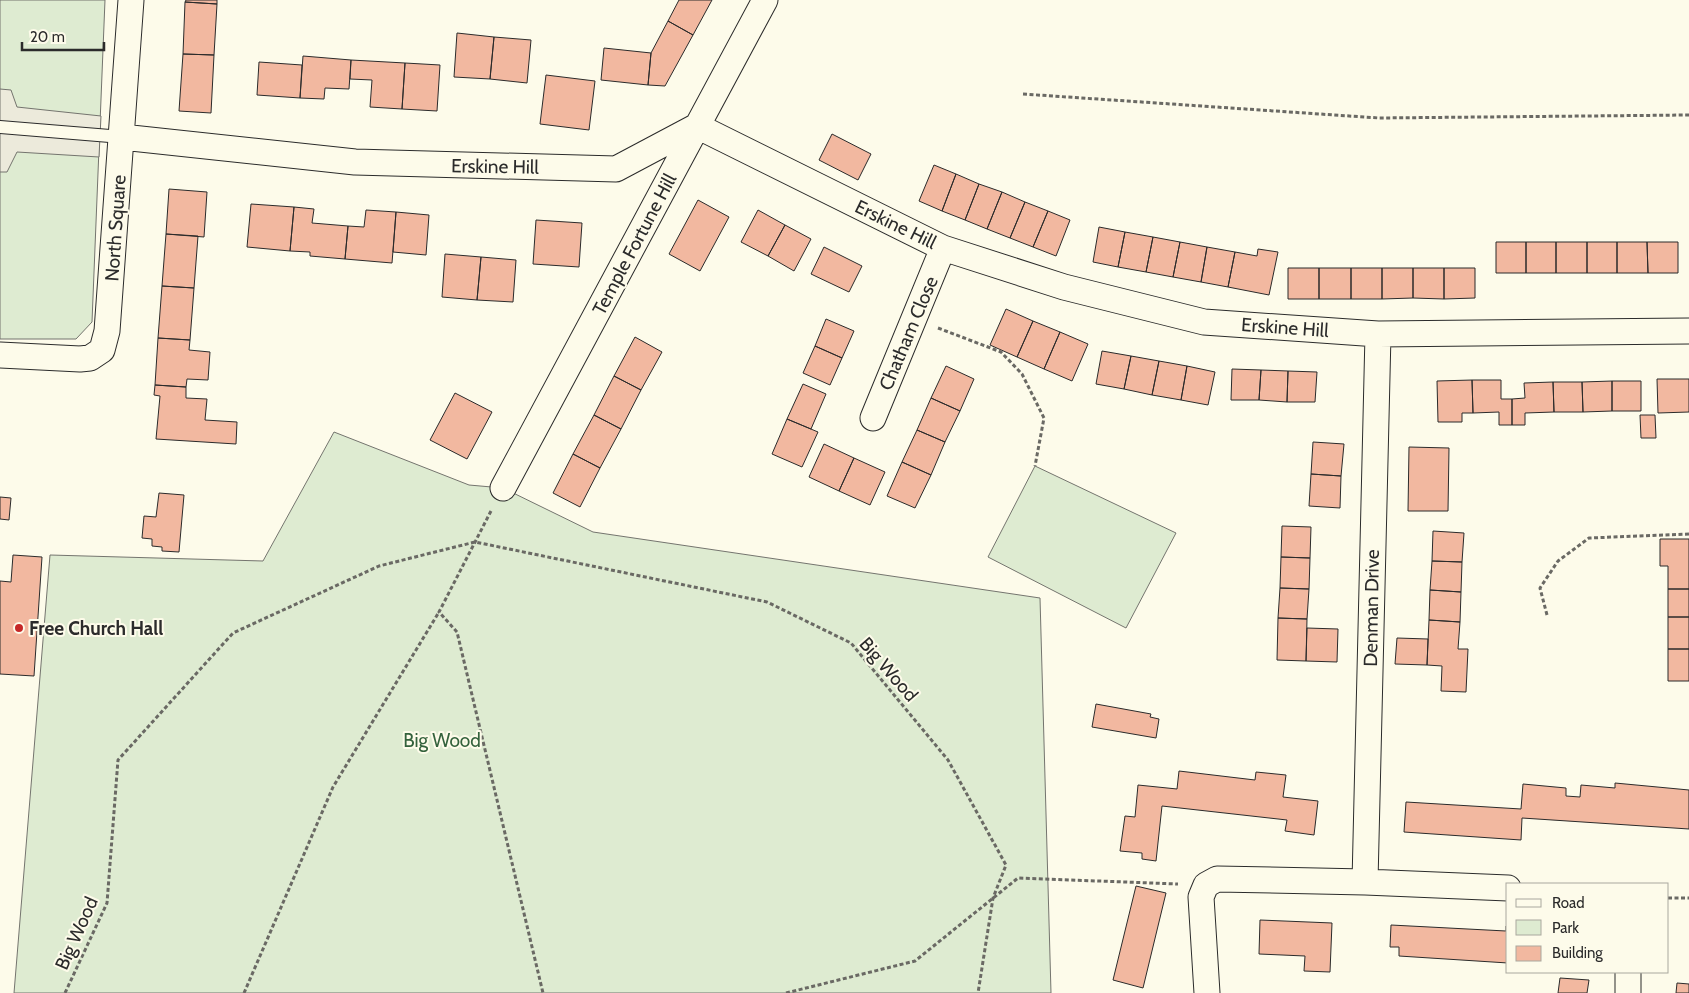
<svg xmlns="http://www.w3.org/2000/svg" width="1689" height="993" font-family="Cabin,sans-serif">
<style>
.green{fill:#deebd1;stroke:#74746e}
.parking{fill:#eceadb;stroke:#74746e}
.building{fill:#f2b8a0;stroke:#2b2b2b}
.lines{fill:none;stroke-linecap:round;stroke-linejoin:round}
.lane-casing{stroke:#2b2b2b;stroke-width:14}
.street-casing{stroke:#2b2b2b;stroke-width:27}
.path{stroke:#6a6964;stroke-width:3;stroke-dasharray:4 2.5;stroke-linecap:butt}
.lane{stroke:#fdfbea;stroke-width:12}
.street{stroke:#fdfbea;stroke-width:25}
.poi-dot{fill:#c62828;stroke:#fdfbea;stroke-width:2}
.labels{text-anchor:middle;stroke-width:4;stroke-linejoin:round;paint-order:stroke}
.street-label{font-size:19px;fill:#2b2b2b;stroke:#fdfbea}
.poi-label{font-size:19px;font-weight:bold;fill:#2b2b2b;stroke:#fdfbea;text-anchor:start}
.park-label{font-size:19px;fill:#34623c;stroke:#fdfbea}
</style>
<rect width="100%" height="100%" fill="#fdfbea"/>
<path class="green" d="M0 0H105L92 322 76 339H0Z
M334 432 469 485 503 488 593 532 1040 598 1051 993H14L50 555 263 561Z
M1035 466 1176 533 1126 628 988 557Z"/>
<path class="parking" d="M0 89 11 90 17 107 101 116 99 157 17 152 7 172H0Z"/>
<path class="building" d="M186 0H217V4L185 2Z
M679 0H712L693 35 668 21Z
M185 2 217 4 214 55 183 54Z
M668 21 693 35 665 86 648 85 651 53Z
M457 33 494 37 490 79 454 77Z
M494 37 531 40 527 83 490 79Z
M604 48 651 53 648 85 601 80Z
M183 54 214 55 211 113 179 111Z
M303 56 351 60 349 89 325 88 324 99 300 98Z
M351 60 405 63 402 109 370 107 372 80 350 79Z
M259 62 302 65 300 98 257 95Z
M405 63 440 65 437 111 402 109Z
M546 75 595 81 589 130 540 124Z
M832 134 871 154 858 180 819 160Z
M934 165 956 174 942 211 919 201Z
M956 174 979 184 965 220 942 211Z
M979 184 1002 192 987 229 965 220Z
M169 189 207 192 204 237 166 234Z
M1002 192 1025 202 1010 238 987 229Z
M698 200 729 217 700 271 669 254Z
M1025 202 1048 211 1033 247 1010 238Z
M251 204 294 207 290 251 247 247Z
M294 207 314 209 312 223 348 226 345 259 310 256V252L290 251Z
M366 210 396 212 392 263 345 259 348 226 364 227Z
M758 210 785 225 768 256 741 242Z
M1048 211 1070 220 1056 256 1033 247Z
M396 212 429 215 426 255 393 252Z
M536 220 582 223 579 267 533 264Z
M785 225 811 239 794 271 768 256Z
M1099 227 1125 232 1118 267 1093 262Z
M1125 232 1153 237 1146 272 1118 267Z
M166 234 198 236 194 288 162 286Z
M1153 237 1180 242 1173 277 1146 272Z
M1180 242 1207 247 1201 282 1173 277Z
M1496 242H1526V273H1496Z
M1526 242H1556V273H1526Z
M1556 242H1587V273H1556Z
M1587 242H1617V273H1587Z
M1617 242H1647L1648 273H1617Z
M1647 242H1678V273H1648Z
M824 247 862 266 849 292 811 274Z
M1207 247 1235 252 1228 287 1201 282Z
M1258 249 1278 252 1269 295 1228 287 1235 252 1257 256Z
M445 254 481 257 477 300 442 297Z
M481 257 516 260 513 302 477 300Z
M1288 268H1319V299H1288Z
M1319 268H1351V299H1319Z
M1351 268H1382V299H1351Z
M1382 268H1413V298L1382 299Z
M1413 268H1444V299L1413 298Z
M1444 268H1475V298L1444 299Z
M162 286 194 288 190 340 158 338Z
M1006 309 1033 321 1017 357 990 345Z
M826 319 854 331 842 358 815 346Z
M1033 321 1060 332 1044 369 1017 357Z
M1060 332 1088 344 1072 381 1044 369Z
M635 337 662 352 641 390 614 376Z
M158 338 190 340 189 350 210 352 208 380 187 379 186 387 155 385Z
M815 346 842 358 830 385 803 373Z
M1102 351 1131 356 1124 389 1096 384Z
M1131 356 1159 361 1152 395 1124 389Z
M1159 361 1187 366 1181 400 1152 395Z
M946 366 974 379 960 411 931 398Z
M1187 366 1215 372 1208 405 1181 400Z
M1232 369 1261 370 1259 400H1231Z
M1261 370 1288 371 1287 402 1259 400Z
M1288 371 1317 372 1315 402H1287Z
M614 376 641 390 621 429 594 415Z
M1657 379H1689V412L1658 413Z
M1472 380H1501V399H1512V425H1499V412L1473 413Z
M1472 380 1473 413H1462V422H1438L1437 381Z
M1612 381H1641V411H1612Z
M1612 381V411L1583 412 1582 382Z
M1553 382 1554 412 1525 413V425H1512V399L1525 398 1524 383Z
M1553 382H1582L1583 412H1554Z
M803 384 826 394 811 429 787 419Z
M155 385 186 387V398L207 399 205 420 237 422 236 444 156 439 160 396 154 395Z
M455 393 492 412 467 459 430 440Z
M931 398 960 411 945 442 917 430Z
M594 415 621 429 600 468 573 454Z
M1640 415H1655L1656 438H1641Z
M787 419 818 432 802 467 772 454Z
M917 430 945 442 931 475 902 462Z
M1313 442 1344 444 1341 476 1311 474Z
M824 444 854 458 839 491 809 477Z
M1409 447 1449 448 1448 511H1408Z
M573 454 600 468 580 507 553 493Z
M854 458 885 472 870 505 839 491Z
M902 462 931 475 915 508 887 496Z
M1311 474 1341 476 1340 508 1309 506Z
M159 493 184 495 179 552 162 551V547L152 546V539L142 538 144 516 156 517Z
M0 497 11 498 9 520 0 519Z
M1282 526 1311 527 1310 558 1281 557Z
M1433 531 1464 533 1462 562 1432 561Z
M1660 539H1689V589H1668V566H1660Z
M13 555 42 557 34 676 0 674V581L11 582Z
M1281 557 1310 558 1309 589 1280 588Z
M1432 561 1462 562 1461 592 1430 590Z
M1280 588 1309 589 1307 619 1278 618Z
M1668 589H1689V617H1668Z
M1430 590 1461 592 1460 622 1429 620Z
M1668 617H1689V649H1668Z
M1278 618 1307 619 1306 661 1277 660Z
M1429 620 1460 622 1458 649H1468L1466 692 1441 691 1442 666 1427 665Z
M1307 628 1338 629 1337 662 1306 661Z
M1397 638 1428 639 1427 665 1395 664Z
M1668 649H1689V681H1668Z
M1096 704 1151 714 1150 717 1159 719 1156 738 1092 727Z
M1179 771 1255 780 1256 772 1286 775 1283 797 1318 801 1314 835 1285 831 1287 820 1162 806 1156 861 1142 859V853L1120 851 1125 816 1135 817 1138 785 1177 789Z
M1615 783 1689 790V829L1522 818 1521 840 1404 832 1406 802 1521 809 1523 784 1566 788V796L1580 797 1581 785 1615 788Z
M1136 886 1166 893 1143 988 1113 980Z
M1260 920 1332 923 1330 972 1304 971 1305 956 1259 954Z
M1391 925 1506 931V926H1508V963L1399 956V947H1390Z
M1560 978 1589 980 1587 993H1558Z
M1677 983 1689 984V993H1676Z"/>
<g class="lines">
<g class="lane-casing">
<path id="lane" d="M0 127 122 137"/>
</g>
<g class="street-casing">
<path id="street" d="M122 137 355 162 616 169 697 126 943 248 1064 287 1204 322 1378 334 1689 331
M0 355 80 359 90 358 102 350 107 331 131 0
M873 418 943 248
M503 488 765 0
M1365 882 1378 334
M1207 993 1201 897 1206 885 1217 879 1365 882 1508 888
M1628 993V972"/>
</g>
<path class="path" d="M1023 94 1379 118 1689 115
M938 328 1001 352 1022 374 1044 418 1035 466
M491 511 439 612 457 632 543 993
M1547 615 1540 588 1558 561 1589 538 1689 534
M1668 898H1689
M65 993 107 903 118 760 233 633 379 566 475 542 767 602 851 643 948 760 1006 865 993 898 978 993
M244 993 333 787 439 612
M786 993 915 961 1018 878 1178 884"/>
<use href="#lane" class="lane"/>
<use href="#street" class="street"/>
</g>
<circle class="poi-dot" cx="19" cy="628" r="5"/>
<g class="labels">
<g class="street-label">
<text transform="translate(495 166) rotate(1)" y="7">Erskine Hill</text>
<text transform="translate(896 224) rotate(26)" y="7">Erskine Hill</text>
<text transform="translate(115 228) rotate(-86)" y="7">North Square</text>
<text transform="translate(634 244) rotate(-62)" y="7">Temple Fortune Hill</text>
<text transform="translate(1285 327) rotate(4)" y="7">Erskine Hill</text>
<text transform="translate(908 333) rotate(-67)" y="7">Chatham Close</text>
<text transform="translate(1371 608) rotate(-89)" y="7">Denman Drive</text>
<text transform="translate(889 669) rotate(49)" y="7">Big Wood</text>
<text transform="translate(76 933) rotate(-66)" y="7">Big Wood</text>
</g>
<g class="poi-label">
<text x="29" y="635">Free Church Hall</text>
</g>
<g class="park-label">
<text x="442" y="747">Big Wood</text>
</g>
</g>
<rect x="1506" y="883" width="162" height="90" fill="#fdfbea" stroke="#a9a89e"/>
<rect x="1516" y="899" width="25" height="8" fill="#fdfbea" stroke="#a9a89e"/>
<text x="1552" y="908" font-size="15" fill="#2b2b2b">Road</text>
<rect x="1516" y="920" width="25" height="15" fill="#deebd1" stroke="#a9a89e"/>
<text x="1552" y="933" font-size="15" fill="#2b2b2b">Park</text>
<rect x="1516" y="946" width="25" height="15" fill="#f2b8a0" stroke="#a9a89e"/>
<text x="1552" y="958" font-size="15" fill="#2b2b2b">Building</text>
<path d="M22 42v8h82v-8" fill="none" stroke="#2b2b2b" stroke-width="2.5"/>
<text x="30" y="42" font-size="15" fill="#2b2b2b" stroke="#fdfbea" stroke-width="4" paint-order="stroke">20 m</text>
</svg>
